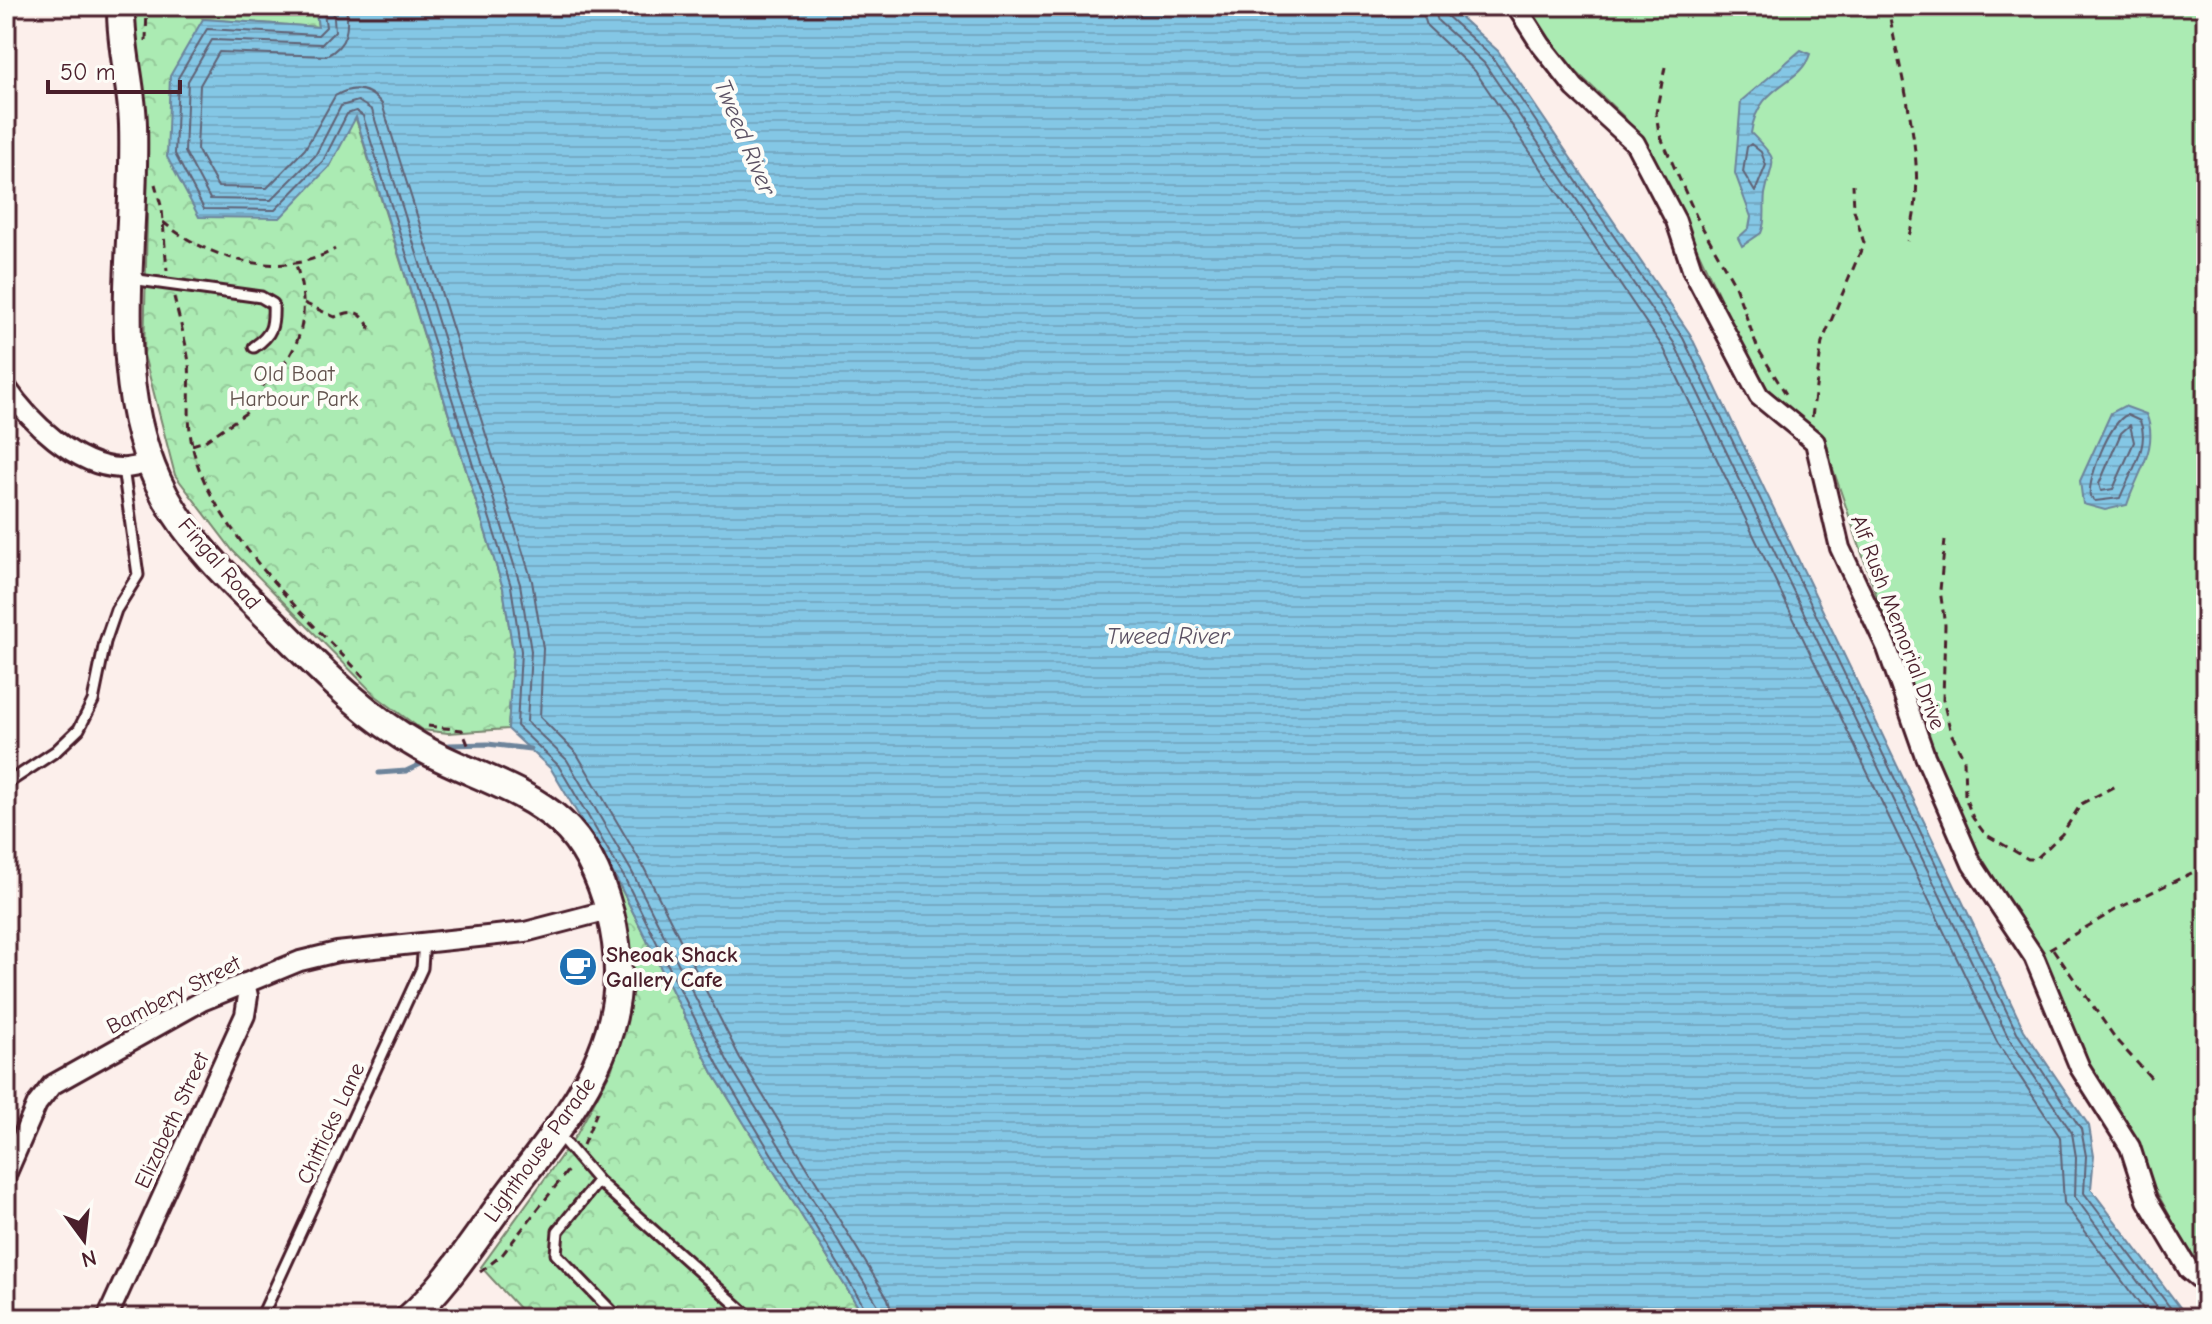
<svg xmlns="http://www.w3.org/2000/svg" width="2212" height="1324" font-family="'Comic Neue',sans-serif">
<style>
.grass{fill:#abebb3;stroke:#7a856f;stroke-width:2}
.forest{fill:url(#forest-crowns);stroke:#7a856f;stroke-width:2}
.water{fill:url(#water-rules);stroke:#6d849b;stroke-width:2}
.lines{fill:none;stroke-linecap:round;stroke-linejoin:round}
.shore{stroke:#616275;stroke-width:2}
.stream{stroke:#6d849b;stroke-width:5}
.lane-casing{stroke:#4a1f2b;stroke-width:15}
.street-casing{stroke:#4a1f2b;stroke-width:24}
.secondary-casing{stroke:#4a1f2b;stroke-width:32}
.path{stroke:#4a1f2b;stroke-width:3;stroke-dasharray:8 6;stroke-linecap:butt}
.lane{stroke:#fdfcf7;stroke-width:9}
.street{stroke:#fdfcf7;stroke-width:18}
.secondary{stroke:#fdfcf7;stroke-width:26}
.labels{text-anchor:middle;stroke-width:8;stroke-linejoin:round;paint-order:stroke}
.park-label{font-size:22px;fill:#62524d;stroke:#fdfcf7}
.street-label{font-size:22px;fill:#4a1f2b;stroke:#fdfcf7}
.poi-label{font-size:22px;font-weight:bold;fill:#4a1f2b;stroke:#fdfcf7;text-anchor:start}
.water-label{font-size:24px;font-style:italic;fill:#5b5163;stroke:#fdfcf7}
</style>
<defs>
<pattern id="forest-crowns" width="20" height="18" patternUnits="userSpaceOnUse" patternTransform="scale(2)"><rect width="20" height="18" fill="#abebb3"/><path d="M2 6a3 3 0 1 1 6 0M12 15a3 3 0 1 1 6 0" fill="none" stroke="#95c99a"/></pattern>
<pattern id="water-rules" width="6" height="5" patternUnits="userSpaceOnUse" patternTransform="scale(2)"><rect width="6" height="5" fill="#84c7e5"/><path d="M0 2.5h6" fill="none" stroke="#74aac5"/></pattern>
</defs>
<rect width="100%" height="100%" fill="#fcefeb"/>
<filter id="ink" filterUnits="userSpaceOnUse"><feTurbulence type="fractalNoise" baseFrequency=".0125" numOctaves="2"/><feDisplacementMap in="SourceGraphic" scale="16" xChannelSelector="R" yChannelSelector="G"/><feConvolveMatrix kernelMatrix="1 2 1 2 8 2 1 2 1" color-interpolation-filters="sRGB"/></filter>
<g filter="url(#ink)">
<path class="grass" d="M1526 6H2206V1271L2195 1262 2151 1182 2134 1136 2089 1064 2040 954 1972 841 1915 708 1822 437 1767 388 1734 328 1665 180 1625 118 1546 43Z"/>
<path class="forest" d="M134 6H315L318 27 203 19 330 166 355 116 503 588 513 651 508 729 448 733 422 730 376 696 233 551 175 475 144 355 147 218Z
M617 880 713 1073 865 1318H528L481 1267 577 1134 612 1069 635 983Z"/>
<path class="water" d="M315 6H1448L1498 51 1690 334 2024 1030 2089 1126 2094 1156 2091 1189 2188 1318H865L713 1073 617 880 551 769 508 729 513 651 503 588 356 117 330 166 280 218 199 217 167 157 170 76 203 19 318 27Z
M1801 50 1810 54C1800 86 1758 83 1751 133 1781 164 1773 155 1765 194 1763 208 1767 220 1761 233L1742 246 1738 238 1749 228 1751 217 1735 173 1741 101Z
M2124 406 2146 414C2160 447 2137 473 2127 505L2105 510 2083 504 2080 481 2111 413Z"/>
<g class="lines">
<path class="shore" d="M323 6 326 27 318 35 207 29 178 78 175 154 204 209 275 210 323 161 347 114 356 111 363 116 511 586 521 651 517 726 558 765 624 877 720 1069 871 1318
M333 6 335 31 322 44 212 40 188 81 185 152 210 199 271 200 315 156 341 106 358 101 372 110 520 584 531 651 527 722 567 760 632 872 729 1064 878 1305 881 1318
M346 6C349 28 348 45 326 56L219 52 200 85 197 149 218 187 267 188 305 149 335 96C353 85 369 88 382 104L532 581 543 648 540 717 577 754 643 866 740 1058 888 1299 893 1318
M1421 6 1427 26 1475 71 1664 349 1997 1042 2060 1137 2064 1203 2150 1318
M1433 6 1438 21 1484 63 1674 343 2008 1037 2072 1133 2076 1157 2075 1197 2165 1318
M1443 6 1446 15 1492 57 1683 338 2017 1033 2081 1129 2086 1156 2084 1193 2178 1318
M1751 144 1761 152 1766 165 1755 192 1743 172 1747 147Z
M2127 415 2140 421C2151 446 2129 474 2120 498L2095 501 2090 497C2087 480 2110 421 2127 415Z
M2130 425 2134 442 2113 489 2101 491 2099 484 2121 433Z"/>
<path class="stream" d="M449 745 488 744 530 749
M379 773 406 771 423 763"/>
<g class="lane-casing">
<path id="lane" d="M131 279 261 297 273 304C274 326 272 335 254 347
M6 784 56 751 79 729 93 701 105 642 116 610 138 575 123 468
M558 1134 598 1181 751 1318
M598 1181 558 1231 556 1254 618 1318
M261 1318 422 968 424 941"/>
</g>
<g class="street-casing">
<path id="street" d="M1516 6 1541 45 1575 88 1635 143 1676 221 1692 269 1759 396 1815 442 1840 548 1887 648 1925 756 1972 864 2034 957 2080 1068 2130 1147 2147 1200 2189 1270 2206 1284
M6 387C29 421 75 466 120 468 130 469 140 465 150 463
M6 1175 37 1104 52 1085 202 1001 300 961 337 952 525 932 609 910
M107 1318 245 1015 248 996 245 983"/>
</g>
<g class="secondary-casing">
<path id="secondary" d="M121 6C120 47 132 85 133 125 137 248 104 382 165 496 192 545 235 585 274 623 320 669 363 715 420 747 465 773 523 787 561 822 587 846 601 879 610 913 642 1036 572 1109 504 1200 475 1239 446 1286 409 1318"/>
</g>
<path class="path" d="M1888 6C1899 76 1933 173 1907 241
M146 41 147 6
M1665 67 1656 113 1659 133 1697 218 1734 283 1758 349 1786 394
M155 184 162 209 167 271
M163 222C208 259 280 281 335 249
M174 297C179 319 186 341 189 363 191 391 186 421 193 449 212 529 311 623 368 681
M304 303 335 317C355 309 361 310 372 332
M1812 417 1822 342 1864 243 1854 210 1853 184
M192 445 205 441 262 402V387C268 378 277 373 284 364 308 332 307 298 295 262
M1945 540 1940 590 1945 625 1943 700 1951 733 1964 759 1965 797 1973 818 1985 834 2028 859H2036L2062 834 2081 804 2117 785
M428 726 462 730 469 747
M2049 949 2119 908 2206 866
M2053 949 2118 1042 2152 1079
M583 1145 597 1112
M480 1272 502 1255 569 1169"/>
<use href="#lane" class="lane"/>
<use href="#street" class="street"/>
<use href="#secondary" class="secondary"/>
</g>
</g>
<defs>
<g id="cafe-disc" transform="scale(2)"><circle r="9.5" fill="#1f6fb2" stroke="#fdfcf7"/><path d="M-5.5-4.5H6V0H3Q3 3.5 0 3.5H-2.5Q-5.5 3.5-5.5 0ZM3-3.2v2h1.7v-2ZM-6 4.5H4V6H-6Z" fill="#fff"/></g>
</defs>
<g fill-rule="evenodd">
<use href="#cafe-disc" x="578" y="967"/>
</g>
<g class="labels">
<g class="park-label">
<text x="294" y="381">Old Boat<tspan x="294" dy="25">Harbour Park</tspan></text>
</g>
<g class="street-label">
<text transform="translate(220 563) rotate(49)" y="8">Fingal Road</text>
<text transform="translate(1899 622) rotate(69)" y="8">Alf Rush Memorial Drive</text>
<text transform="translate(173 994) rotate(-27)" y="8">Bambery Street</text>
<text transform="translate(171 1120) rotate(-65)" y="8">Elizabeth Street</text>
<text transform="translate(330 1123) rotate(-65)" y="8">Chitticks Lane</text>
<text transform="translate(539 1149) rotate(-54)" y="8">Lighthouse Parade</text>
</g>
<g class="poi-label">
<text x="606" y="962">Sheoak Shack<tspan x="606" dy="25">Gallery Cafe</tspan></text>
</g>
<g class="water-label">
<text transform="translate(745 137) rotate(67)" y="8">Tweed River</text>
<text x="1168" y="644">Tweed River</text>
</g>
</g>
<rect width="2212" height="1324" fill="none" stroke="#fdfcf7" stroke-width="32"/>
<rect x="16" y="16" width="2180" height="1292" fill="none" stroke="#4a1f2b" stroke-width="3" filter="url(#ink)"/>
<g transform="translate(84 1240) rotate(165)" stroke="#fdfcf7" stroke-width="6" paint-order="stroke">
<path d="M0-6L14 30L0 20L-14 30Z" fill="#4a1f2b"/>
<text y="-12" font-size="22" font-weight="bold" text-anchor="middle" fill="#4a1f2b">N</text>
</g>
<path d="M48 80v12h132v-12" fill="none" stroke="#4a1f2b" stroke-width="4"/>
<text x="60" y="80" font-size="24" fill="#4a1f2b" stroke="#fdfcf7" stroke-width="6" paint-order="stroke">50 m</text>
</svg>
